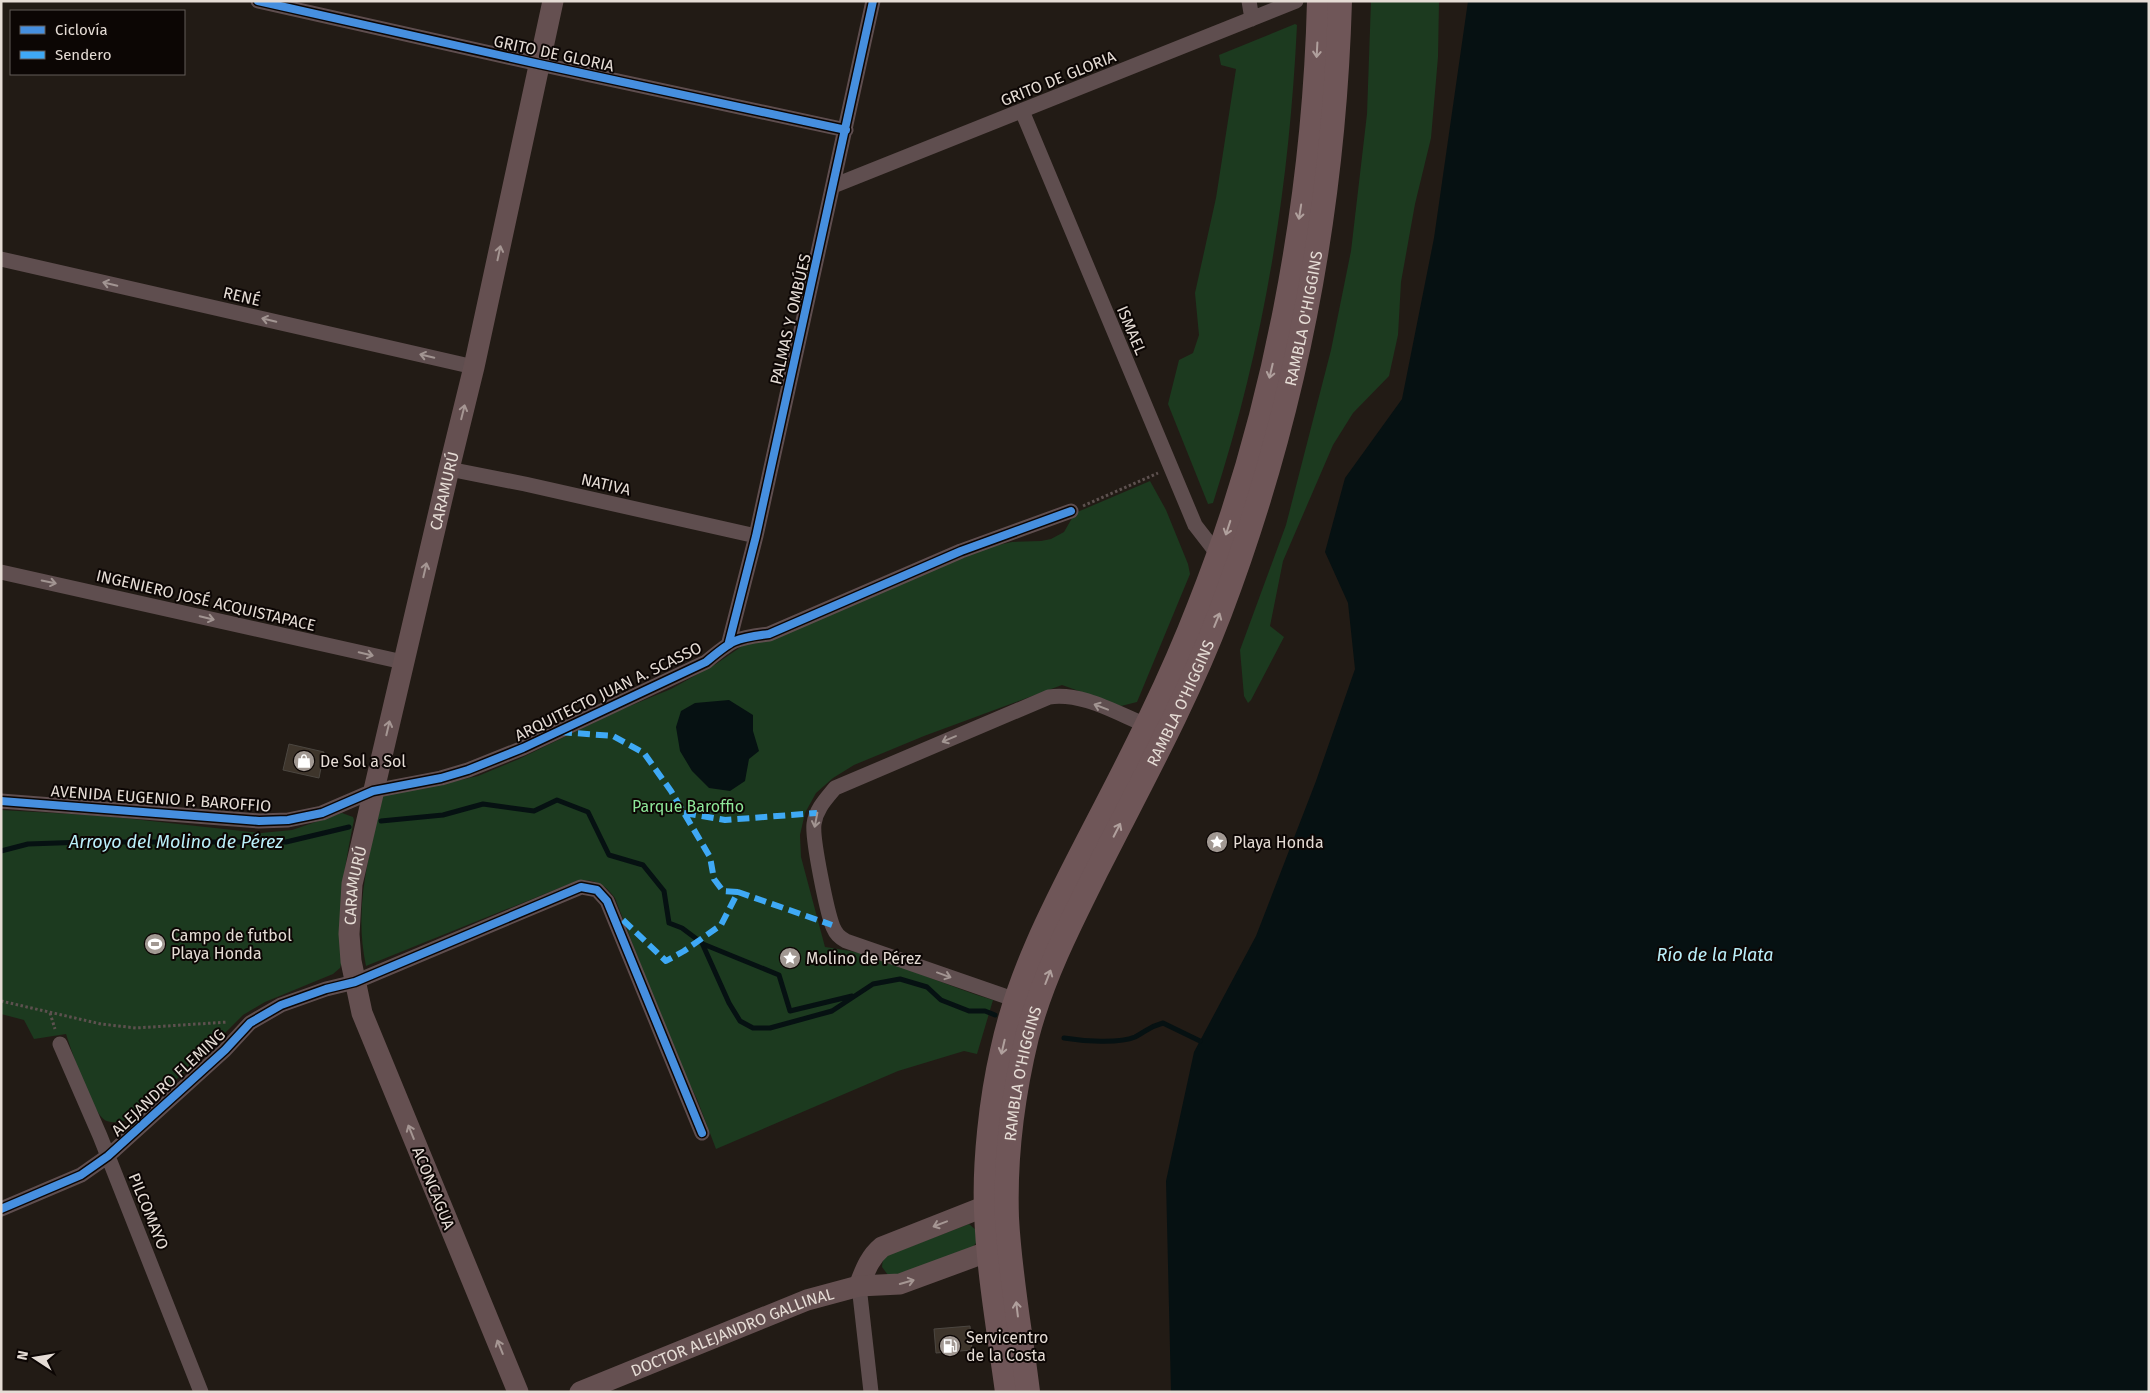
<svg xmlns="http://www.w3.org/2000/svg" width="2150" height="1393" font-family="'Fira Sans',sans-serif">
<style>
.green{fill:#1c3a1f}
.water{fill:#061112}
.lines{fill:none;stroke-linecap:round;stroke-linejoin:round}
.stream{stroke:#061112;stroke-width:5}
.building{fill:#3e352b;stroke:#4c4741}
.path{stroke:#5d514f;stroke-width:3;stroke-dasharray:2.5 2.5;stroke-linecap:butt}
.street{stroke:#5f4e4f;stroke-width:15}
.secondary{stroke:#655051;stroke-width:21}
.primary{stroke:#6f5658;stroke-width:24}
.quiet{stroke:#3fa9f5;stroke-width:6;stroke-dasharray:12 6;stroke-linecap:butt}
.cycleway-casing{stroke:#0c0604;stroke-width:11}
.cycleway{stroke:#468fdf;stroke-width:8}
.oneway{stroke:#b0a09d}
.oneway2{stroke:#a59693}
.oneway3{stroke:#a29592}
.labels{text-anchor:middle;stroke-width:4;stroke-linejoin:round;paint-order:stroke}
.street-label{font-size:16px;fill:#e5dcd5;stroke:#0c0604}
.poi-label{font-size:16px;fill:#e5dcd5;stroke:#0c0604;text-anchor:start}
.park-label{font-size:16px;fill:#8ee799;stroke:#0c0604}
.water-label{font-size:18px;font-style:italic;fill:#baeff9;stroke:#0c0604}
</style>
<rect width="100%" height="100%" fill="#221b15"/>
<path class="green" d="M1371 1H1439L1438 57 1431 138 1415 204 1401 282 1398 335 1389 376 1353 413 1333 445 1283 561 1270 626 1284 637 1251 700 1248 703 1244 696 1240 650 1286 525 1331 350 1351 251 1367 114Z
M1295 24 1297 25C1289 190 1264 346 1213 503L1208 504 1168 404 1179 360 1193 353 1199 335 1195 293 1216 198 1236 69 1221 65 1219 55Z
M1150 481 1166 510 1188 564 1190 574 1137 702 1121 706 1062 685 924 736 854 765 833 778 816 793 805 813 800 835 801 857 825 947C836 949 848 950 859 953 904 965 948 987 993 1000L977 1054 964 1051 898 1071 716 1149 697 1099 676 1057 615 898C605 884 596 880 579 880L366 966C353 906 370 853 383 795L426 788 478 776 519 759 618 711 671 689 716 664 745 644 981 549 1012 542 1041 541 1051 539 1064 532 1075 513Z
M1 810 105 816 261 833 292 830 342 813 353 817 354 820C344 868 337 912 342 961L340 968 333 974 265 1002 243 1015 194 1064 133 1117C125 1121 115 1124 107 1121 93 1117 71 1049 66 1034L34 1039 24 1020 1 1014Z
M969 1224 976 1230V1243L972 1248 897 1278 888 1275 882 1267 883 1257Z"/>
<path class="water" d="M1468 1H2149V1392H1171L1166 1181 1194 1052 1256 936 1316 781 1355 669 1348 603 1325 552 1345 478 1402 399 1434 238Z
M729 700 753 715V731L759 751 749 759 745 781 730 791 709 788 692 771 680 751 676 727 681 711 695 703Z"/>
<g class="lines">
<path class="stream" d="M381 821 443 815 483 804 534 811 557 800 588 812 609 855 643 865 664 891 669 923 682 928 702 943 729 1003 740 1021 753 1028H770L832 1011 873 984 900 979 927 987 941 1000 969 1011H985L995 1015
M1 851 28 844 86 842H286L349 827
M703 944 779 975 790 1011 852 996
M1064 1038C1082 1041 1119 1044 1135 1037 1147 1031 1148 1027 1163 1023L1200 1041"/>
</g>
<path class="building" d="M289 744 324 752 319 778 283 770Z
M970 1326 972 1350 936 1353 934 1329Z"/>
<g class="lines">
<path class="path" d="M1083 506 1158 473
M1 1001 101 1024 136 1028 228 1022
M50 1013 55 1029"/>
<path class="street" d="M258 1 539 64 846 130
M1249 1 1252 19
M1022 111 1195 525 1219 556
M833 186 1296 1
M1 259 474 367
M449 469 525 484 756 536
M1 572 403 662
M729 642 756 536 873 1
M1 801 259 821 288 820 322 813 373 791 441 778 468 770 523 748 706 662C732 640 735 638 769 634L961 551 1071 511
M1016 1000 846 941C839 937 836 934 833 927 827 912 812 839 814 824 816 809 826 799 835 788L1049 697C1082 692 1116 713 1146 725
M60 1044 100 1136 201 1392
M1 1209 81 1175 108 1156 225 1050 250 1023 281 1005 326 989 355 982 581 887 597 890 607 901 702 1133
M859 1286 871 1392"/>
<g class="secondary">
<path d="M859 1286C865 1271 869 1258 882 1247L986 1206"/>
<path id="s1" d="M518 1392 362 1013 351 961 349 934 352 884 449 469 474 367 553 1"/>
<path id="s2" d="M580 1392 807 1300 859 1286 900 1284 1003 1246"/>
</g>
<g class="primary">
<path d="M1007 1392C999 1332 988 1271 986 1211 984 1162 991 1099 1002 1051 1019 970 1059 897 1097 823 1134 752 1170 681 1199 606 1274 418 1314 203 1319 1"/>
<path id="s3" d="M1028 1392C1021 1334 1010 1276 1007 1218 1005 1159 1013 1095 1027 1037 1042 979 1070 924 1097 870 1140 785 1186 702 1220 613 1294 418 1334 210 1340 1"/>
</g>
<path class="quiet" d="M560 732 613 736 644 753 671 791 710 857 714 879 723 891 738 892
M684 813 725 820 817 813
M623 920 666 961 684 951 721 925 738 892 832 925"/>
<g class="cycleway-casing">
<path id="cycleway" d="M258 1 539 64 846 130
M729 642 756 536 873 1
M1 801 259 821 288 820 322 813 373 791 441 778 468 770 523 748 706 662C732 640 735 638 769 634L961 551 1071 511
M1 1209 81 1175 108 1156 225 1050 250 1023 281 1005 326 989 355 982 581 887 597 890 607 901 702 1133"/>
</g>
<use href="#cycleway" class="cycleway"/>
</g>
<defs><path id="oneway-shaft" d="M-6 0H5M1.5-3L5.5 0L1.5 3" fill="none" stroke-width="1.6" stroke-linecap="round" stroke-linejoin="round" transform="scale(1.25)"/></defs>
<g class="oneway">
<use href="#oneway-shaft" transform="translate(1317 50) rotate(93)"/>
<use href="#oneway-shaft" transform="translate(1300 212) rotate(99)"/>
<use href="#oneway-shaft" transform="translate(1271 371) rotate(103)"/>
<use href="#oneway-shaft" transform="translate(1228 528) rotate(108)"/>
<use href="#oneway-shaft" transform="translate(1217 620) rotate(-68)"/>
<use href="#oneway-shaft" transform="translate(1117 830) rotate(-63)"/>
<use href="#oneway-shaft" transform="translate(1048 977) rotate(-69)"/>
<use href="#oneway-shaft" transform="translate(1003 1047) rotate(103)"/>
<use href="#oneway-shaft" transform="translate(1017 1309) rotate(-97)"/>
</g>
<g class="oneway2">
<use href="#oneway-shaft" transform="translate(499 253) rotate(-78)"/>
<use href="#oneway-shaft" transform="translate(463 412) rotate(-76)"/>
<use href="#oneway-shaft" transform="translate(425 570) rotate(-77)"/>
<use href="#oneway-shaft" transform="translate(388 728) rotate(-77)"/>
<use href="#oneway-shaft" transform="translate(411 1132) rotate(-112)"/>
<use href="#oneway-shaft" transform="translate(940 1224) rotate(159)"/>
<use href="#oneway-shaft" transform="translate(907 1282) rotate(-16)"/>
<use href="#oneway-shaft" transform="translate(500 1347) rotate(-112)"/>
</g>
<g class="oneway3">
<use href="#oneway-shaft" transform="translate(110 284) rotate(-167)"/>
<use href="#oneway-shaft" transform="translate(269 320) rotate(-167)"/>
<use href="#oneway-shaft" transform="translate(427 356) rotate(-167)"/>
<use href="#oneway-shaft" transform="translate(49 582) rotate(12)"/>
<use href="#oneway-shaft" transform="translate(207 618) rotate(13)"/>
<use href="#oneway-shaft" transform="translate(366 654) rotate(13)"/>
<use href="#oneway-shaft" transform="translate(1101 707) rotate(-159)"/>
<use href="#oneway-shaft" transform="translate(949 739) rotate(157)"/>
<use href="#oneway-shaft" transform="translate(816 820) rotate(101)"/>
<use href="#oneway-shaft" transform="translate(944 975) rotate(20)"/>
</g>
<defs>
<g id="shop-disc" transform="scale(1.125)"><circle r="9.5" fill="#a19892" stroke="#0c0604"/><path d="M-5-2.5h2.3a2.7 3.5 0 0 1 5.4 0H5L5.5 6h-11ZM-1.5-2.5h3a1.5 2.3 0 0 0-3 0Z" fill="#fff"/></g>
<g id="sight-disc" transform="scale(1.125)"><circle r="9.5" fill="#a19892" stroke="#0c0604"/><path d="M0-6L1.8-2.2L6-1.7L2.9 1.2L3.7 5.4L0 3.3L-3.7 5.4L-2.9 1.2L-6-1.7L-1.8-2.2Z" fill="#fff"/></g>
<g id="stadium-disc" transform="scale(1.125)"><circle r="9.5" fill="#a19892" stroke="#0c0604"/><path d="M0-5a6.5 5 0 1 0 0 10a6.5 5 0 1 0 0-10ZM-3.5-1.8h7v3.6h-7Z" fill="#fff"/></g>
<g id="fuel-disc" transform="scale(1.125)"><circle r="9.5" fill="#a19892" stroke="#0c0604"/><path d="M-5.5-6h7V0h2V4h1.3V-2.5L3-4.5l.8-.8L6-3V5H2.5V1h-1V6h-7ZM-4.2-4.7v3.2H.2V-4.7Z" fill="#fff"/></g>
</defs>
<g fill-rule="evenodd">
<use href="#shop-disc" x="304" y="761"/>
<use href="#sight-disc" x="1217" y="842"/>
<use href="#stadium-disc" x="155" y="944"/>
<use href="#sight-disc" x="790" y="958"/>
<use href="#fuel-disc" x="950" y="1346"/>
</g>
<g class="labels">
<g class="street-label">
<text transform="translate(554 53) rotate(12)" y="6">GRITO DE GLORIA</text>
<text transform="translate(1058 78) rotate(-22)" y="6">GRITO DE GLORIA</text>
<text transform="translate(242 296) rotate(13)" y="6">RENÉ</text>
<text transform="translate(790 319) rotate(-77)" y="6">PALMAS Y OMBÚES</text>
<text dy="6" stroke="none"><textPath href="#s3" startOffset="1131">RAMBLA O'HIGGINS</textPath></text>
<text transform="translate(1132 330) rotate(67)" y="6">ISMAEL</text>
<text transform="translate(606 484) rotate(13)" y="6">NATIVA</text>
<text dy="6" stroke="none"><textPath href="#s1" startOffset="944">CARAMURÚ</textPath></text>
<text transform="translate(206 600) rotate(13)" y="6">INGENIERO JOSÉ ACQUISTAPACE</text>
<text transform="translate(608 691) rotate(-26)" y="6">ARQUITECTO JUAN A. SCASSO</text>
<text dy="6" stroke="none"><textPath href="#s3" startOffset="726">RAMBLA O'HIGGINS</textPath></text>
<text transform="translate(161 798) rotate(4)" y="6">AVENIDA EUGENIO P. BAROFFIO</text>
<text dy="6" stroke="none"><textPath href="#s1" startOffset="539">CARAMURÚ</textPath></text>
<text dy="6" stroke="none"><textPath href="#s3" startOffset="321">RAMBLA O'HIGGINS</textPath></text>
<text transform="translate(168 1082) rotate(-43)" y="6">ALEJANDRO FLEMING</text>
<text transform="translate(434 1188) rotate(68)" y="6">ACONCAGUA</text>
<text transform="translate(149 1211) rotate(68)" y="6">PILCOMAYO</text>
<text dy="6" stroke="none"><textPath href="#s2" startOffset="164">DOCTOR ALEJANDRO GALLINAL</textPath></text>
</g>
<g class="poi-label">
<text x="320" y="767">De Sol a Sol</text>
<text x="1233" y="848">Playa Honda</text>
<text x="171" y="941">Campo de futbol<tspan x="171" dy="18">Playa Honda</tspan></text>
<text x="806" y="964">Molino de Pérez</text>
<text x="966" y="1343">Servicentro<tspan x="966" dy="18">de la Costa</tspan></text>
</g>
<g class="park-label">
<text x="688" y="812">Parque Baroffio</text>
</g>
<g class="water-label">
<text x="176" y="848">Arroyo del Molino de Pérez</text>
<text x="1715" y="961">Río de la Plata</text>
</g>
</g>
<rect width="2150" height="1393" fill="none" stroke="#e5dcd5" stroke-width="5"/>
<rect x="10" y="10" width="175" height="65" fill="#0c0604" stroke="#635c58"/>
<rect x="20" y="26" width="25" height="8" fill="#468fdf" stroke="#635c58"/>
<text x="55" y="35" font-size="15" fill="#e5dcd5">Ciclovía</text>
<rect x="20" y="51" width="25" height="8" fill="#3fa9f5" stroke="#635c58"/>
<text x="55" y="60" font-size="15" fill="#e5dcd5">Sendero</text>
<g transform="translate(35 1358) rotate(282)" stroke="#0c0604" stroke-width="4" paint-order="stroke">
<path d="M0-4L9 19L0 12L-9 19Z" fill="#e5dcd5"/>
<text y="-8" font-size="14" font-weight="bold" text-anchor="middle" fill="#e5dcd5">N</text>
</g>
</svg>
